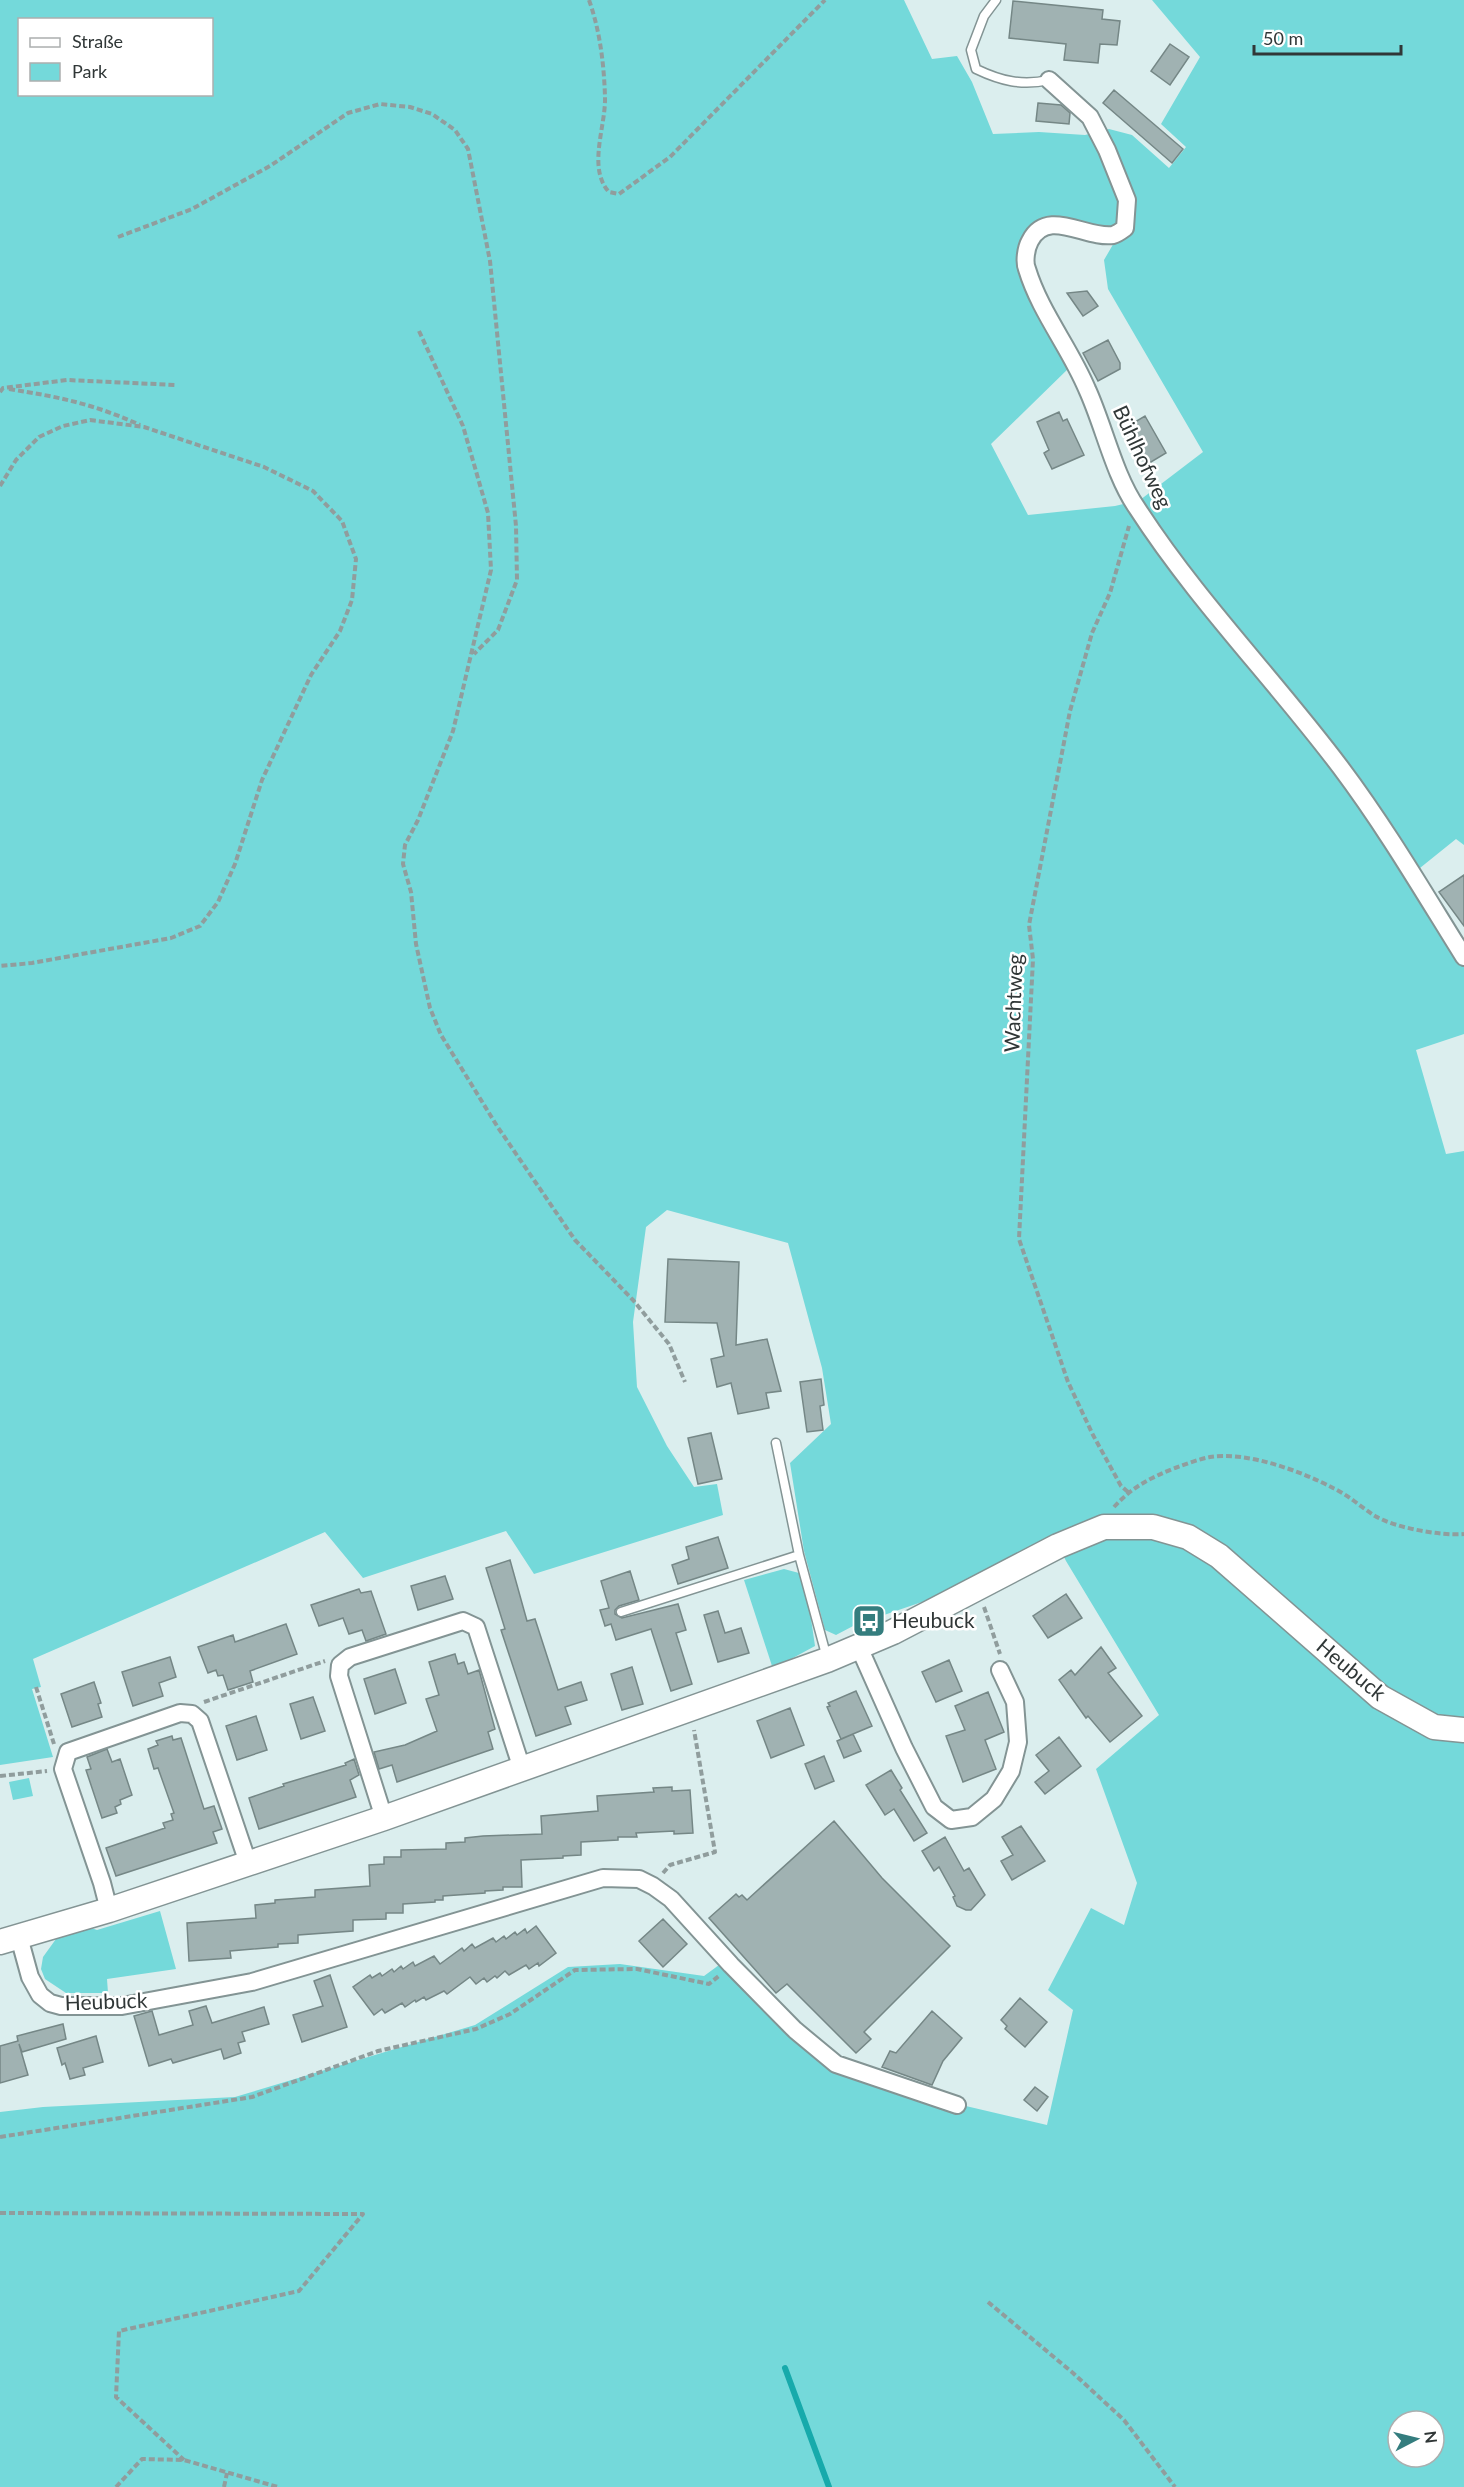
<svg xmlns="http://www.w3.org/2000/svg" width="1464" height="2487" font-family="Lato,sans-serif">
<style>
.green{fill:#74d9da;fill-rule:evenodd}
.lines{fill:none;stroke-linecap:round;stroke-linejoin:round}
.stream{stroke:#17aaab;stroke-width:6}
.building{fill:#a0b2b2;stroke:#758786;stroke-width:1.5}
.lane-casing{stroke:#839494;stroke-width:11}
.street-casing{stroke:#839494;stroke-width:20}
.secondary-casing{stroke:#839494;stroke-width:27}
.path{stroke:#909d9d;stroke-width:4;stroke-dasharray:6 3;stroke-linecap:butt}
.lane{stroke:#fff;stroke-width:8}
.street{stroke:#fff;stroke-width:16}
.secondary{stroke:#fff;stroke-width:24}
.labels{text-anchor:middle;stroke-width:5;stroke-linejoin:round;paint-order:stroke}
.street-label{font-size:21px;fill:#303737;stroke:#fff}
.poi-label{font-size:21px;fill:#303737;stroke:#fff;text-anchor:start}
</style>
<rect width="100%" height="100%" fill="#dbeeee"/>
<path class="green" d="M0 0H904L932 59 957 56 972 82 993 134 1039 132 1085 135 1109 129 1132 135 1169 168 1186 147 1161 124 1200 57 1152 0H1464V845L1456 839 1415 872 1464 945V1034L1416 1050 1446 1154 1464 1151V2487H0V2112L43 2107 235 2097 475 2025 568 1967 620 1964 704 1976 719 1965 836 2064 953 2103 1047 2125 1073 2010 1048 1990 1091 1908 1124 1925 1137 1883 1096 1769 1159 1715 1066 1561 1053 1535 951 1592 855 1625 836 1635 825 1630 804 1551 790 1463 831 1424 822 1368 788 1243 667 1210 646 1227 633 1322 637 1387 667 1446 694 1487 717 1484 723 1515 534 1574 506 1531 363 1578 325 1532 33 1659 41 1687 32 1689 53 1757 0 1765ZM20 20H212V94H20ZM1063 230 1115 241 1104 260 1108 289 1203 452 1140 500 1115 506 1028 515 991 444 1071 366 1031 261C1035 237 1039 234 1063 230ZM1398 2421H1434V2457H1398Z
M784 1569 799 1573 810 1612 815 1646 791 1659 772 1666 744 1580Z
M29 1778 33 1796 13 1800 9 1782Z
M160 1911 176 1969 107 1979 108 1993H66L45 1979 41 1969 43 1957 56 1939 91 1928 97 1930Z"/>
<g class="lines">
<path class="stream" d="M785 2368 829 2487"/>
</g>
<path class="building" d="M1013 1 1103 10 1102 19 1120 21 1117 45 1100 44 1098 63 1064 60 1066 44 1009 38Z
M1170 44 1189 57 1170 85 1151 71Z
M1114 90 1183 149 1172 163 1103 103Z
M1038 103 1061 105 1070 113 1069 124 1036 121Z
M1087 291 1098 306 1083 316 1067 293Z
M1108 340 1120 363V369L1098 381 1083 353Z
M1059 412 1063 421 1067 419 1084 455 1052 469 1044 453 1049 450 1037 422Z
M1145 416 1166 453 1146 465 1123 429Z
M1464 875V926L1439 892Z
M668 1259 739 1262 736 1345 767 1339 781 1391 766 1393 769 1408 738 1414 731 1383 717 1387 711 1359 724 1356 717 1323 665 1322Z
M821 1379 824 1405 820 1406 823 1430 807 1432 800 1382Z
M711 1433 722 1479 698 1484 688 1438Z
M718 1537 728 1568 678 1584 672 1565 689 1559 686 1547Z
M510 1560 527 1621 535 1619 558 1690 581 1682 587 1700 565 1707 571 1724 536 1736 501 1630 505 1629 486 1568Z
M630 1571 639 1600 619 1606 615 1610V1614L622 1618 678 1604 686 1630 676 1633 692 1684 671 1691 651 1629 616 1640 611 1624 605 1626 600 1610 609 1608 601 1581Z
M445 1576 453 1599 418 1610 411 1586Z
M359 1589 361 1593 371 1591 386 1634 366 1641 362 1630 349 1634 343 1618 319 1626 311 1605Z
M1066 1594 1082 1618 1048 1638 1033 1616Z
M718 1611 725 1633 741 1628 749 1653 718 1662 704 1615Z
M286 1624 297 1654 250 1671 253 1682 228 1690 223 1675 218 1676 216 1670 208 1673 198 1647 233 1635 235 1642Z
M1101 1647 1116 1668 1108 1673 1142 1716 1110 1742 1088 1716 1086 1718 1059 1680 1071 1670 1075 1675Z
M455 1654 458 1664 464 1662 468 1674 479 1670 495 1729 488 1732 493 1749 397 1782 392 1765 379 1769 374 1752 405 1745 437 1731 426 1699 439 1695 429 1662Z
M170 1657 176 1677 159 1683 163 1696 133 1706 122 1672Z
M949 1660 962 1691 936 1702 922 1672Z
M632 1667 643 1704 622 1710 611 1674Z
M395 1669 406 1703 375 1714 364 1679Z
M94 1682 101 1703 98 1704 102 1717 72 1727 61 1694Z
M856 1691 872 1726 841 1739 827 1707 830 1706 828 1703Z
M988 1692 1004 1732 985 1740 996 1769 963 1782 946 1736 965 1730 955 1706Z
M313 1697 325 1731 301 1739 290 1704Z
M790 1708 804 1745 771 1758 757 1721Z
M256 1716 267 1750 237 1760 226 1726Z
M853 1734 861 1751 844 1758 837 1741Z
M172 1736 173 1740 181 1738 204 1809 214 1806 222 1829 213 1832 217 1843 116 1876 106 1848 165 1828 163 1823 173 1820 171 1814 174 1813 158 1768 154 1769 148 1749 158 1745 156 1741Z
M1059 1737 1081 1766 1045 1794 1035 1782 1049 1771 1036 1755Z
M107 1749 112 1762 120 1759 132 1795 120 1800 121 1804 115 1807 117 1813 102 1818 86 1770 91 1769 87 1757Z
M824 1756 834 1781 815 1789 805 1764Z
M354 1759 359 1775 350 1780 356 1797 259 1829 249 1798 284 1786 283 1784 346 1765 345 1763Z
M891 1770 902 1788 900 1790 927 1833 914 1841 894 1809 885 1815 866 1785Z
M672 1787V1791L690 1790 693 1833 674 1834V1831L636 1833 637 1837H618V1840L581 1842V1855L563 1856V1858L521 1860 522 1887H503V1890L485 1891V1893L443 1896V1900H435V1902L403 1904V1913H386V1919L353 1920V1931L298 1935V1943L278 1944V1947L230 1951 231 1958 189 1961 187 1923 256 1918 255 1905 275 1903V1900L315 1897V1890L370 1886 369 1865 384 1864V1857H401V1850L446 1849V1843L465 1842V1838L483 1836 542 1834 541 1816 598 1811 597 1796 654 1792 653 1788Z
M834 1821 882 1878 950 1946 864 2032 871 2039 856 2053 787 1984 776 1993 709 1918 736 1894 739 1897 742 1895 747 1900Z
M1021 1826 1045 1861 1012 1880 1001 1861 1013 1855 1002 1837Z
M945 1837 964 1871 969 1868 985 1895 971 1910H966L957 1906 953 1897 955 1896 939 1867 934 1871 922 1851Z
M663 1919 687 1944 663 1967 639 1941Z
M536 1926 556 1953 539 1966 538 1963 529 1969 526 1965 509 1975 505 1971 497 1978 495 1976 487 1982 484 1978 476 1984 470 1977 447 1994 444 1991 426 2000 424 1997 416 2002 415 2000 405 2007 402 2003 385 2013 382 2009 374 2015 353 1987 370 1975 372 1978 380 1973 382 1976 392 1969 394 1972 401 1966 403 1969 413 1962 415 1966 434 1956 440 1964 462 1948 464 1951 472 1944 475 1948 493 1938 496 1942 504 1936 506 1939 515 1932 517 1935 525 1929 527 1933Z
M330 1975 347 2027 302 2042 293 2015 323 2006 314 1981Z
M1020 1998 1047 2022 1025 2047 1005 2029 1007 2026 1001 2020Z
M206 2006 212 2023 264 2007 269 2024 242 2032 245 2041 238 2043 241 2053 224 2059 221 2049 173 2063 171 2059 149 2066 134 2016 152 2011 159 2035 193 2025 189 2011Z
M932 2011 962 2038 943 2061 932 2085 882 2067 890 2051 896 2053Z
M63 2024 66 2039 22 2052 19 2044 28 2075 0 2083V2046L18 2041 17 2036Z
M96 2036 103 2062 83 2068 85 2075 70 2079 65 2063 62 2065 57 2048Z
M1035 2087 1048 2097 1037 2111 1024 2100Z"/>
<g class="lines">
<g class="lane-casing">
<path id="lane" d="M996 0 984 16 971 50 976 69C1001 81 1022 86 1049 80
M776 1443 799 1555 827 1658
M621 1612 799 1555"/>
</g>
<g class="street-casing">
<path id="street" d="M1049 80 1090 117 1107 150 1127 200 1125 228C1121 231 1117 234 1113 235 1086 239 1047 207 1030 241 1026 248 1024 262 1027 269 1040 312 1070 348 1087 389 1104 426 1114 475 1137 508 1197 601 1275 680 1341 768 1386 828 1424 893 1464 957
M859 1647 904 1748 934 1807 951 1820 972 1817 994 1799 1011 1771 1018 1742 1015 1702 1000 1670
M384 1818 339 1676 340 1665 350 1657 463 1621 476 1627 522 1769
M109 1910 102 1883 63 1769 68 1752 180 1713 192 1714 200 1721 248 1863
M19 1937 30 1977 40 1995 50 2003 61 2006H122L252 1982 603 1878 639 1879 653 1886 671 1899 731 1965 795 2030 836 2064 957 2105"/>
</g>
<g class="secondary-casing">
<path id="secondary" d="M0 1942 109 1910 384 1818 827 1660 893 1632 1058 1546 1104 1527H1153L1188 1537 1219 1556 1380 1697 1434 1727 1464 1730"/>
</g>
<path class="path" d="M589 0C600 31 604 64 605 97 606 126 587 168 609 192L619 194 670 157 825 0
M118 237 192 209 270 166 348 113 380 104 410 107 432 114 455 130 468 149 490 261 516 526 517 580 498 630 474 654
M419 331 463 426 488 513 491 570 453 731 418 820 405 845 403 864 411 892 416 944 430 1008 441 1035 497 1126 575 1240 633 1300 669 1344 685 1382
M9 389C59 397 94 404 140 425
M0 392 3 388 67 380 176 385
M0 486 16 460 39 437 63 426 90 420 144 427 264 467 313 491 342 521 356 559 352 600 340 631 311 675 262 780 235 864 218 902 200 926 171 938 32 963 0 966
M1128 1492 1121 1486 1093 1435 1068 1382 1019 1239 1033 959 1029 925 1070 711 1092 633 1110 593 1129 526
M1114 1507C1132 1487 1150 1478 1175 1468 1186 1464 1199 1459 1210 1457 1246 1451 1301 1471 1333 1488 1348 1495 1361 1507 1375 1516 1396 1528 1440 1536 1464 1534
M984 1607 1000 1654
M36 1687 54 1744
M204 1702 325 1661
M0 1776 47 1771
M663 1873 670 1865 715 1852 694 1730
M0 2137 252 2097 378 2051 476 2029 510 2014 575 1970 637 1969 709 1984 720 1975
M0 2213 363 2214 299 2291 119 2331 116 2397 184 2460
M988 2302 1073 2373 1124 2420 1175 2487
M116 2487 142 2459 184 2460 278 2487
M224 2487 227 2473"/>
<use href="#lane" class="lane"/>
<use href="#street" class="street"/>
<use href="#secondary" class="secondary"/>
</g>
<defs>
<g id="bus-square" transform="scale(1.725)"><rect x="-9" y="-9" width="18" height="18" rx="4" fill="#347d7e" stroke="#fff"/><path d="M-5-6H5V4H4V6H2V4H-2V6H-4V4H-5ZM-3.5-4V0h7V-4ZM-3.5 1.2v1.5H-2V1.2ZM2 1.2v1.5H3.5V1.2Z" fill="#fff"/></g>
</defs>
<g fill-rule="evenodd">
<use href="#bus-square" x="869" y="1621"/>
</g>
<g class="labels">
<g class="street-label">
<text transform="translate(1142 457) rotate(65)" y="7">Bühlhofweg</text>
<text transform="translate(1014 1003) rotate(-88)" y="7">Wachtweg</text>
<text transform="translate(1351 1670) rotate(40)" y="7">Heubuck</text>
<text transform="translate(106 2002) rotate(-2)" y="7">Heubuck</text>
</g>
<g class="poi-label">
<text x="892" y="1628">Heubuck</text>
</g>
</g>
<rect x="18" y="18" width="195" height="78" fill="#ffffff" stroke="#acafaf" stroke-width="1.5"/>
<rect x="30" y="38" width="30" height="9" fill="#ffffff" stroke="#acafaf" stroke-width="1.5"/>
<text x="72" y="48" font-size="18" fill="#303737">Straße</text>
<rect x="30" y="63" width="30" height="18" fill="#74d9da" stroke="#acafaf" stroke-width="1.5"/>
<text x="72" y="78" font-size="18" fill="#303737">Park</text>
<g transform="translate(1416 2439) rotate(83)"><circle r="28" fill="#ffffff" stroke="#acafaf" stroke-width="1.5"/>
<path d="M0-4.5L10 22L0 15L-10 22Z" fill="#347d7e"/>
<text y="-9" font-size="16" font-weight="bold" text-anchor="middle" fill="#303737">N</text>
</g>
<path d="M1254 45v9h147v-9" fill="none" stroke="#303737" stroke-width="3"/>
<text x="1263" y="45" font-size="18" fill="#303737" stroke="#ffffff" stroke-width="4.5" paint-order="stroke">50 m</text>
</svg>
